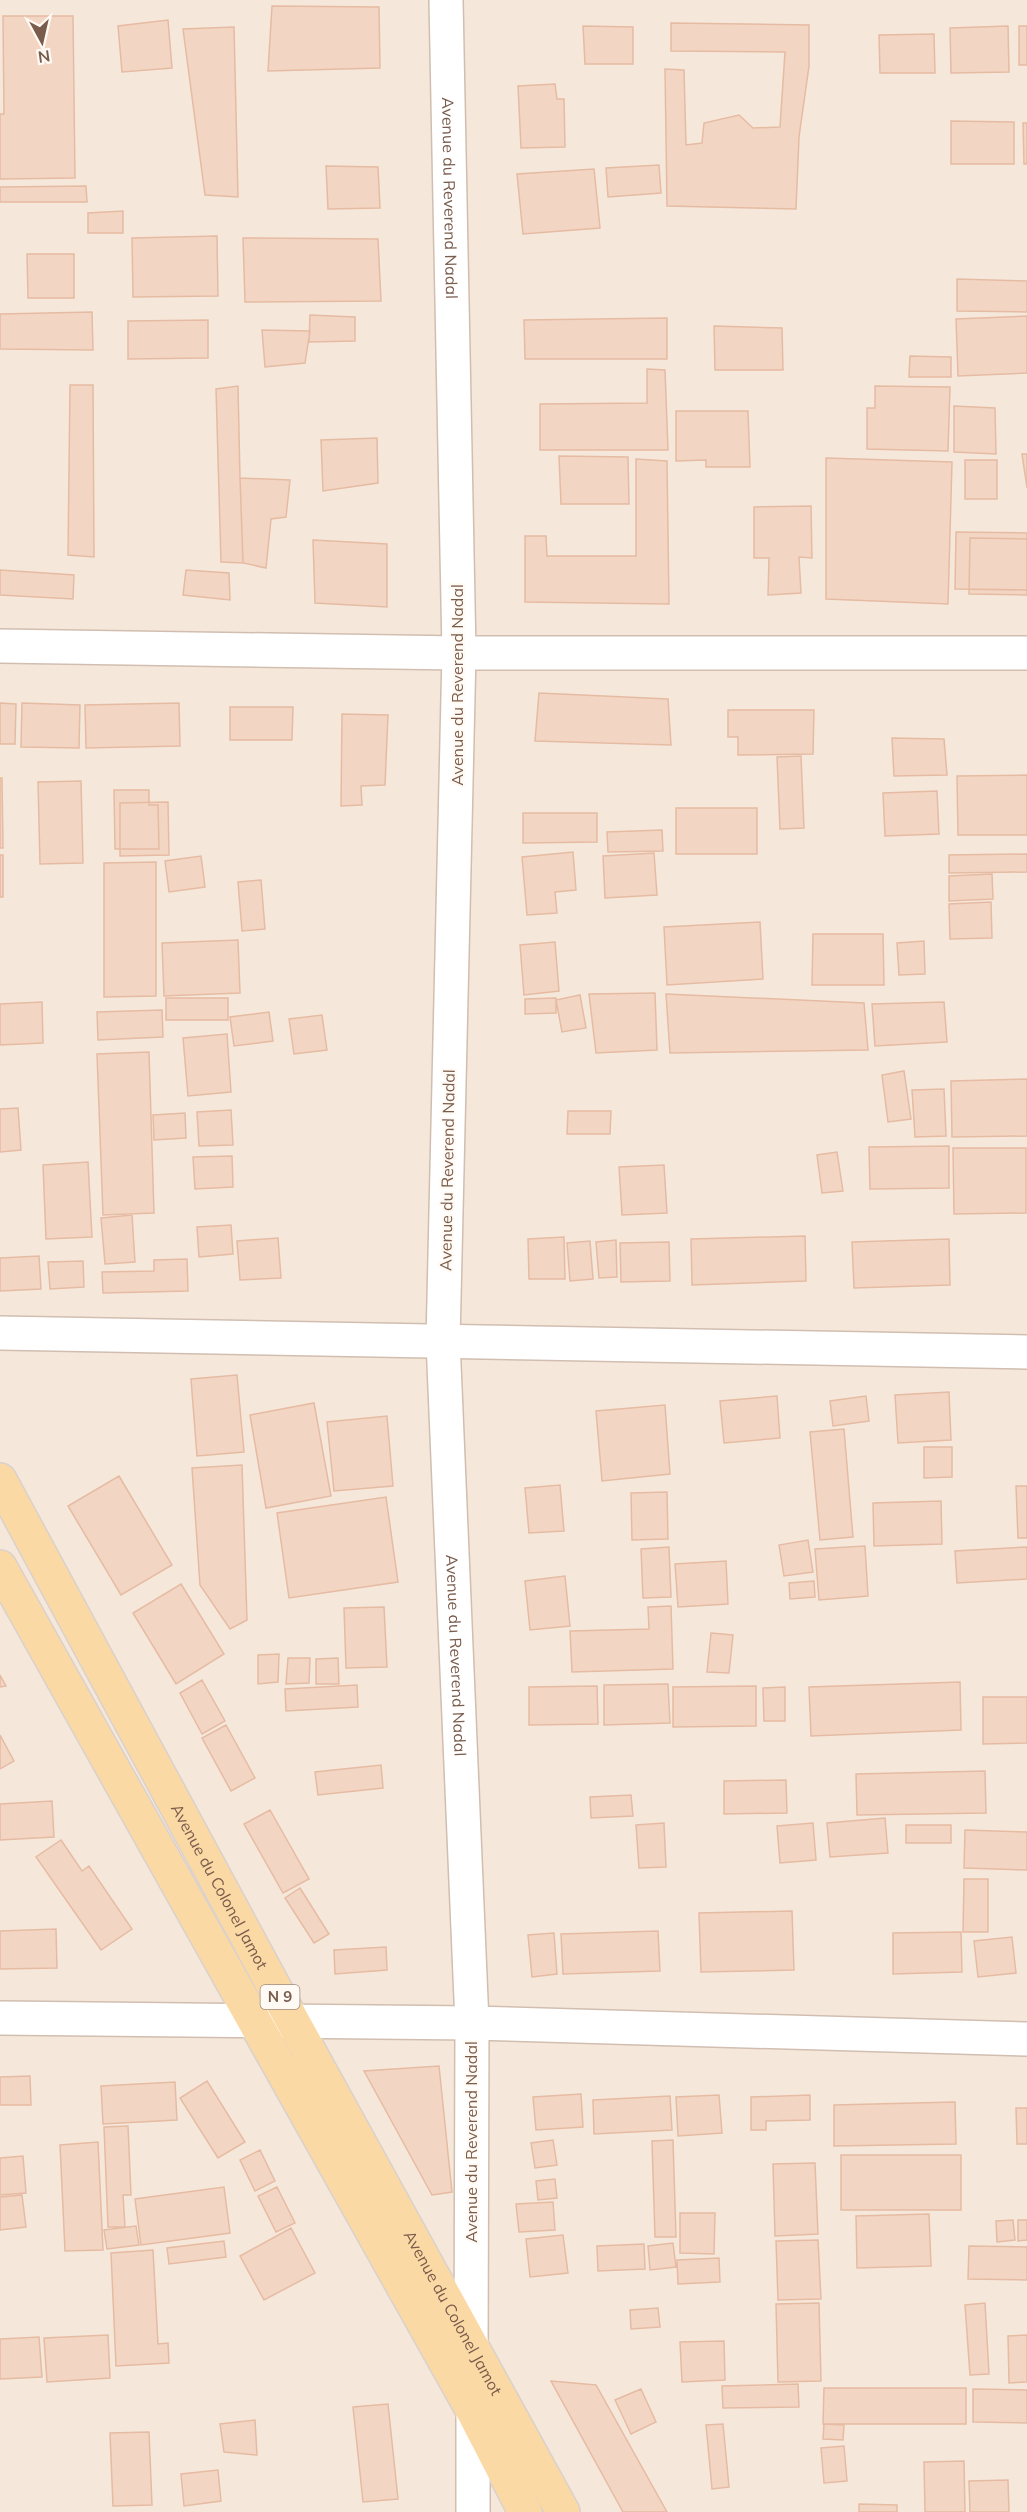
<svg xmlns="http://www.w3.org/2000/svg" width="1027" height="2512" font-family="Mulish,sans-serif">
<style>
.residential{fill:#f5e8da}
.building{fill:#f3d5c3;stroke:#e6bba3;stroke-width:1.5}
.lines{fill:none;stroke-linecap:round;stroke-linejoin:round}
.minor-casing{stroke:#d1beb0;stroke-width:36}
.primary-casing{stroke:#dad1cd;stroke-width:36}
.minor{stroke:#fff;stroke-width:33}
.primary{stroke:#fbd9a5;stroke-width:33}
.labels{text-anchor:middle;stroke-width:4.5;stroke-linejoin:round;paint-order:stroke}
.shield{fill:#fffaf3;stroke:#a28b7f;stroke-width:1.5}
.shield-label{font-size:15px;font-weight:bold;fill:#7a5c4d}
.street-label{font-size:16px;fill:#7a5c4d;stroke:#fffaf3}
</style>
<rect width="100%" height="100%" fill="#fdf6ec"/>
<path class="residential" d="M0 0H1027V2512H0Z"/>
<path class="building" d="M272 6 379 7 380 68 268 71Z
M3 16H73L75 178 0 179V114H4Z
M168 20 172 68 122 72 118 26Z
M671 23 809 25V66L799 137 796 209 667 206 665 69 684 70 686 145 702 143 704 123 739 115 753 128 780 127 785 52 671 51Z
M583 26 633 27V64H585Z
M1008 26 1009 72 951 73 950 28Z
M1019 26H1027V65H1019Z
M234 27 238 197 205 195 183 29Z
M934 34 935 73H880L879 35Z
M555 84 557 99H564L565 147 521 148 518 86Z
M951 121 1014 122V164H951Z
M1023 123H1027V164H1024Z
M659 165 661 193 608 197 606 168Z
M326 166 378 167 380 208 328 209Z
M594 169 600 228 523 234 517 174Z
M86 186 87 202H0V187Z
M123 211V233H88V213Z
M217 236 218 296 133 297 132 238Z
M243 238 378 239 381 301 245 302Z
M27 254H74V298H28Z
M957 279 1027 281V312L957 311Z
M92 312 93 350 0 349V314Z
M310 315 355 317V341L309 342Z
M1027 316V373L958 376 956 319Z
M667 318V359H525L524 320Z
M208 320V358L128 359V321Z
M714 326 782 328 783 370H715Z
M262 330 310 331 305 363 265 367Z
M910 356 951 357V377H909Z
M647 369 665 370 668 450H540V404L647 403Z
M70 385H93L94 557 68 555Z
M238 386 240 478 243 563 221 562 216 389Z
M875 386 950 387 948 451 867 449V408H875Z
M954 406 995 408 996 454 954 452Z
M676 411H748L750 467H706V460L676 461Z
M377 438 378 483 323 491 321 440Z
M1022 454H1027V488Z
M559 456 628 457 629 504H561Z
M826 458 952 462 948 604 826 599Z
M636 459 667 461 669 604 525 602V536H546L547 556H636Z
M965 460H997V499H965Z
M240 478 290 480 286 517 271 519 266 568 243 563Z
M811 506 812 558 799 557 801 593 768 595 769 558H754V507Z
M956 532 1027 533V590L955 589Z
M970 538 1027 539V595L969 594Z
M313 540 387 544V607L315 603Z
M0 570 74 575 73 599 0 595Z
M186 570 229 573 230 600 183 595Z
M539 693 668 699 671 745 535 741Z
M0 703 16 704 15 744H0Z
M22 703 80 705 79 748 21 747Z
M179 703 180 746 86 748 85 705Z
M230 707H293L292 740H230Z
M728 710H814L813 754 738 755V737H728Z
M342 714 388 715 385 785 361 786 362 805 341 806Z
M892 738 944 739 947 775 894 776Z
M801 756 804 828 780 829 777 757Z
M1027 775V835H958L957 776Z
M0 778H2L3 848H0Z
M81 781 83 863 40 864 38 782Z
M114 790H149V805H158L159 849H115Z
M937 791 939 834 885 836 883 793Z
M168 802 169 855 120 856V803Z
M676 808H757V854H676Z
M523 813H597V842L523 843Z
M662 830 663 851 608 852 607 832Z
M573 852 576 890 555 892 557 913 527 915 522 857Z
M654 853 657 895 605 898 603 856Z
M1027 854V872L949 873V855Z
M0 855H3V897H0Z
M201 856 205 887 169 892 165 861Z
M156 862V996L104 997V863Z
M992 874 993 899 949 901V876Z
M261 880 265 929 242 931 238 882Z
M991 902 992 938 950 939 949 904Z
M760 922 763 979 667 985 664 927Z
M813 934H883L884 985H812Z
M238 940 240 993 164 996 162 943Z
M924 941 925 974 899 975 897 943Z
M555 942 559 991 524 995 520 945Z
M655 993 657 1050 596 1053 589 994Z
M666 994 864 1003 868 1050 670 1053Z
M580 995 586 1028 562 1032 556 1000Z
M166 998H228V1020H166Z
M556 998V1013L525 1014V999Z
M42 1002 43 1043 0 1045V1004Z
M944 1002 947 1042 875 1046 872 1004Z
M162 1010 163 1037 98 1040 97 1012Z
M269 1012 273 1041 234 1046 230 1017Z
M322 1015 327 1050 294 1054 289 1019Z
M227 1034 231 1092 188 1096 183 1038Z
M149 1052 154 1213 103 1215 97 1054Z
M904 1071 911 1119 888 1122 882 1075Z
M1027 1079V1136L952 1137 951 1081Z
M944 1089 946 1136 915 1137 912 1090Z
M18 1108 21 1150 0 1152V1109Z
M231 1110 233 1145 199 1146 197 1112Z
M568 1111H611L610 1134H567Z
M185 1113 186 1138 154 1140 153 1115Z
M949 1146V1188L870 1189 869 1147Z
M953 1148H1026V1213L954 1214Z
M837 1152 843 1191 822 1193 817 1155Z
M232 1156 233 1187 195 1189 193 1157Z
M88 1162 92 1237 46 1239 43 1165Z
M664 1165 667 1213 622 1215 619 1167Z
M132 1215 135 1262 105 1264 101 1218Z
M231 1225 233 1254 199 1257 197 1227Z
M805 1236 806 1281 692 1285 691 1239Z
M564 1237 565 1279H529L528 1239Z
M278 1238 281 1278 240 1280 237 1241Z
M949 1239 950 1285 854 1288 852 1242Z
M616 1240 617 1277 599 1278 596 1242Z
M590 1241 593 1279 570 1281 567 1243Z
M669 1242 670 1281 621 1282 620 1243Z
M39 1256 41 1289 0 1291V1258Z
M187 1259 188 1291 103 1293 102 1272 154 1271V1260Z
M83 1261 84 1287 50 1289 48 1262Z
M237 1375 244 1452 197 1456 191 1379Z
M949 1392 951 1440 898 1443 895 1395Z
M777 1396 780 1438 724 1443 720 1401Z
M866 1396 869 1421 833 1426 830 1401Z
M314 1403 331 1496 266 1508 250 1415Z
M665 1405 670 1474 602 1481 596 1411Z
M387 1416 393 1486 334 1491 327 1422Z
M844 1429 853 1537 820 1540 810 1432Z
M924 1447H952V1477L924 1478Z
M242 1465 247 1620 230 1629 200 1585 192 1468Z
M119 1476 172 1565 121 1595 68 1506Z
M560 1485 564 1531 529 1533 525 1488Z
M1016 1486H1027V1538H1018Z
M667 1492 668 1539 632 1540 631 1493Z
M386 1497 398 1582 289 1598 277 1513Z
M941 1501 942 1544 874 1546 873 1503Z
M808 1540 813 1572 784 1576 779 1545Z
M865 1546 868 1596 819 1600 815 1549Z
M669 1547 671 1597 643 1598 641 1549Z
M1027 1547V1579L957 1583 955 1551Z
M726 1561 728 1604 678 1607 675 1564Z
M565 1576 570 1626 530 1630 525 1581Z
M814 1581 815 1597 790 1599 789 1583Z
M181 1584 224 1654 176 1684 133 1613Z
M671 1606 673 1669 572 1672 570 1631 649 1629 648 1607Z
M384 1607 387 1667 346 1668 344 1608Z
M711 1633 733 1635 729 1673 707 1672Z
M279 1654 278 1682 258 1684V1655Z
M288 1658H310L309 1683 286 1684Z
M338 1658 339 1684H316V1659Z
M0 1675 6 1686 0 1687Z
M202 1680 225 1721 202 1734 180 1693Z
M960 1682 961 1730 811 1736 809 1687Z
M668 1684 670 1723 604 1725V1685Z
M357 1685 358 1707 286 1711 285 1689Z
M597 1686 598 1724 529 1725V1687Z
M756 1686V1726L673 1727V1687Z
M785 1687V1721H764L763 1688Z
M983 1697H1027V1743L983 1744Z
M226 1725 255 1778 231 1791 202 1738Z
M0 1735 14 1761 0 1769Z
M381 1765 383 1788 318 1795 315 1772Z
M985 1771 986 1813 857 1815 856 1774Z
M786 1780 787 1813 724 1814V1781Z
M631 1795 633 1816 591 1818 590 1797Z
M52 1801 54 1837 0 1840V1804Z
M270 1810 309 1879 283 1893 244 1824Z
M885 1818 888 1853 830 1857 827 1823Z
M664 1823 666 1867 639 1868 636 1825Z
M813 1823 816 1860 780 1863 777 1826Z
M906 1825H951V1843H906Z
M965 1830 1027 1832V1870L964 1868Z
M61 1840 82 1871 89 1866 132 1929 101 1950 36 1857Z
M964 1879H988V1932H963Z
M300 1888 329 1934 314 1943 285 1898Z
M792 1911 794 1970 701 1972 699 1913Z
M56 1929 57 1968 0 1969V1931Z
M658 1931 660 1971 563 1974 561 1934Z
M961 1932 962 1972 893 1974V1933Z
M554 1933 557 1974 532 1977 528 1935Z
M1012 1937 1016 1973 978 1977 974 1941Z
M386 1947 387 1970 335 1974 334 1950Z
M439 2066 452 2192 432 2195 364 2071Z
M30 2076 31 2105H0V2077Z
M207 2081 245 2142 218 2158 180 2098Z
M175 2082 177 2120 103 2124 101 2086Z
M581 2094 583 2127 536 2130 533 2097Z
M719 2095 722 2133 678 2136 676 2097Z
M810 2095V2120L766 2121V2130H751V2097Z
M670 2096 672 2130 594 2134 593 2100Z
M955 2102 956 2144 834 2146V2105Z
M1016 2108H1027V2144H1017Z
M128 2126 131 2195H123L125 2227H108L104 2127Z
M553 2140 557 2165 535 2168 531 2143Z
M673 2140 676 2237H655L652 2141Z
M98 2142 103 2250 65 2251 60 2145Z
M260 2150 275 2181 255 2191 240 2160Z
M841 2155H961V2210H841Z
M23 2156 26 2193 0 2195V2158Z
M815 2163 818 2234 775 2236 773 2164Z
M555 2179 557 2198 538 2200 536 2181Z
M224 2187 230 2233 141 2245 135 2199Z
M277 2187 295 2223 276 2232 258 2196Z
M22 2195 26 2227 0 2230V2197Z
M553 2202 555 2230 519 2232 516 2204Z
M680 2213H715L714 2254 680 2253Z
M929 2214 931 2266 857 2268 856 2216Z
M1013 2220 1015 2240 997 2242 996 2221Z
M1018 2220H1027V2240L1018 2241Z
M136 2226 139 2245 107 2249 104 2230Z
M291 2228 315 2273 264 2300 240 2256Z
M563 2235 568 2273 530 2277 526 2239Z
M818 2240 821 2299 778 2300 776 2241Z
M224 2241 226 2257 169 2264 167 2248Z
M673 2243 676 2267 650 2270 648 2246Z
M644 2244 645 2269 598 2271 597 2246Z
M969 2246 1027 2247V2280L968 2279Z
M153 2250 158 2344 168 2343 169 2363 116 2366 111 2253Z
M719 2258 720 2282 678 2284 677 2260Z
M819 2303 821 2381 778 2382 776 2304Z
M985 2303 989 2374 970 2375 965 2305Z
M658 2308 660 2327 631 2329 630 2310Z
M108 2335 110 2378 47 2382 44 2338Z
M1027 2335V2382L1009 2383 1008 2336Z
M39 2337 42 2377 0 2379V2339Z
M724 2341 725 2380 682 2382 680 2342Z
M551 2381 596 2385 667 2512H623Z
M798 2384 799 2407 723 2408 722 2386Z
M824 2388H966V2424H823Z
M641 2389 656 2422 631 2434 615 2400Z
M973 2389 1027 2390V2423L973 2422Z
M388 2404 398 2499 363 2502 353 2407Z
M255 2420 257 2455 224 2452 220 2424Z
M723 2424 729 2487 712 2489 706 2425Z
M824 2424 844 2425 843 2440 823 2439Z
M149 2432 152 2505 113 2506 110 2433Z
M844 2446 847 2481 824 2483 821 2448Z
M964 2461 965 2512H925L924 2462Z
M218 2470 221 2501 184 2506 181 2474Z
M1008 2480 1009 2512H970L969 2481Z
M859 2504 897 2505V2512H859Z"/>
<g class="lines">
<g class="minor-casing">
<g id="minor">
<path id="s1" d="M446 0 459 653 443 1341 472 2023 471 2355"/>
<path d="M0 646 459 653H1027"/>
<path d="M0 1333 1027 1352"/>
<path d="M0 2018 472 2023 1027 2039"/>
<path d="M473 2512V2404"/>
</g>
</g>
<g class="primary-casing">
<g id="primary">
<path id="s2" d="M0 1480 292 2020 563 2512"/>
<path d="M0 1567 474 2413 525 2512"/>
</g>
</g>
<use href="#minor" class="minor"/>
<use href="#primary" class="primary"/>
</g>
<g class="labels">
<rect class="shield" x="260.5" y="1985" width="39" height="24" rx="4.5"/>
<g class="shield-label">
<text x="280" y="2002">N 9</text>
</g>
<g class="street-label">
<text dy="6" stroke="none"><textPath href="#s1" startOffset="198">Avenue du Reverend Nadal</textPath></text>
<text transform="translate(457 685) rotate(-90)" y="6">Avenue du Reverend Nadal</text>
<text transform="translate(447 1170) rotate(-89)" y="6">Avenue du Reverend Nadal</text>
<text dy="6" stroke="none"><textPath href="#s1" startOffset="1656">Avenue du Reverend Nadal</textPath></text>
<text dy="6" stroke="none"><textPath href="#s2" startOffset="462">Avenue du Colonel Jamot</textPath></text>
<text transform="translate(471 2142) rotate(-90)" y="6">Avenue du Reverend Nadal</text>
<text dy="6" stroke="none"><textPath href="#s2" startOffset="948">Avenue du Colonel Jamot</textPath></text>
</g>
</g>
<g transform="translate(42 42) rotate(172)" stroke="#fffaf3" stroke-width="4.5" paint-order="stroke">
<path d="M0-4.5L10 22L0 15L-10 22Z" fill="#7a5c4d"/>
<text y="-9" font-size="16" font-weight="bold" text-anchor="middle" fill="#7a5c4d">N</text>
</g>
</svg>
